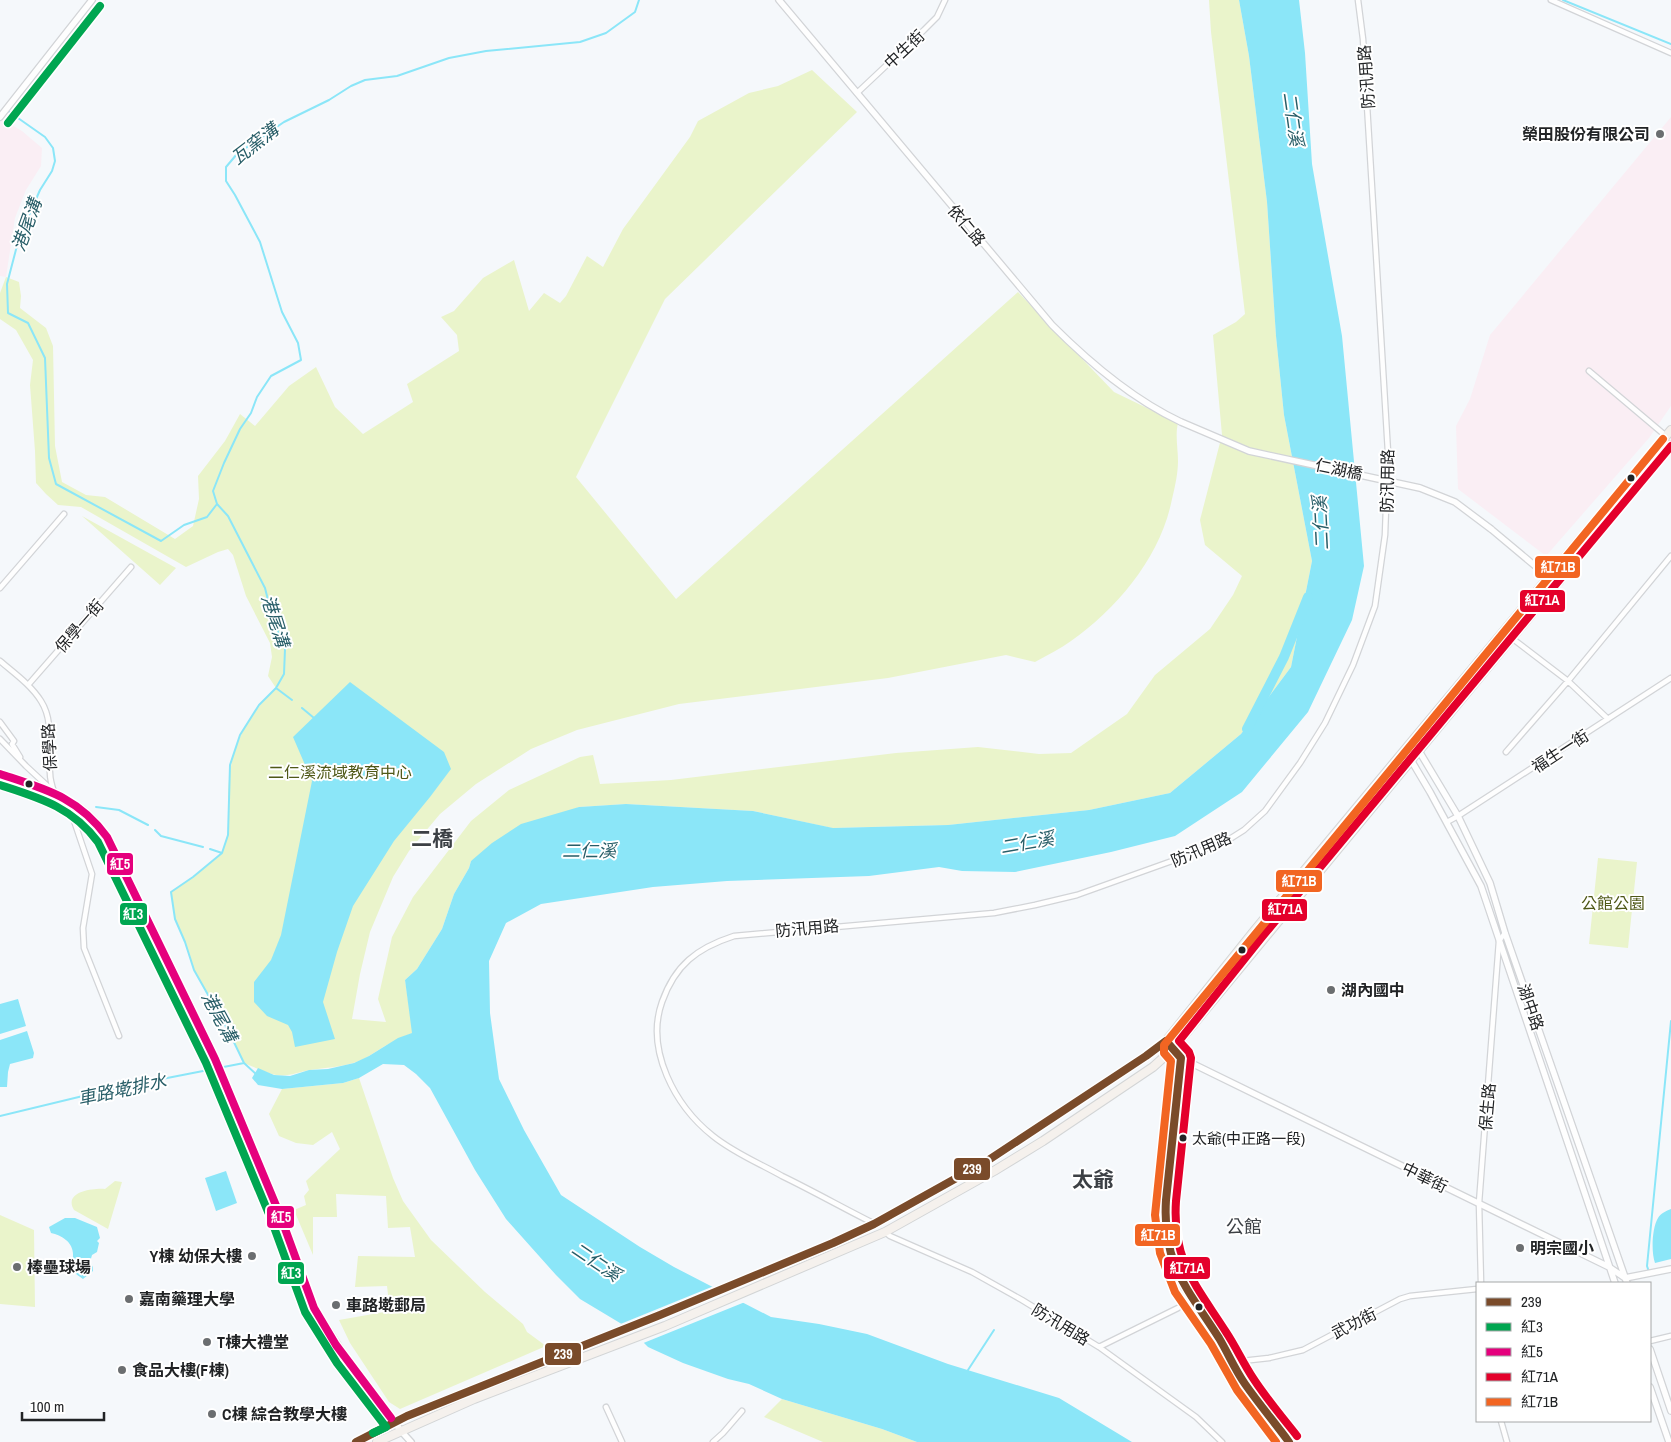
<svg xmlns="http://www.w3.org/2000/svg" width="1671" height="1442" font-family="'Archivo Narrow','Noto Sans TC',sans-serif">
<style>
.industrial{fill:#faeef4}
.green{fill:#eaf4cb}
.water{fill:#8be6f8}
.pier{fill:#f5f8fb}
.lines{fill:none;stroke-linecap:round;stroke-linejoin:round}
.stream{stroke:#8be6f8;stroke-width:2}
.river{stroke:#8be6f8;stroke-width:10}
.minor-casing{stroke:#d2d4d7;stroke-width:7}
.tertiary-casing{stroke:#d2d4d7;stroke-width:8}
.secondary-casing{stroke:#d2d4d7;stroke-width:9}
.primary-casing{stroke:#d3d5d6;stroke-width:10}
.minor{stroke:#fefefe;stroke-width:4.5}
.tertiary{stroke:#fefefe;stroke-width:5.5}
.secondary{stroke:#f9f8f6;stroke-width:6}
.primary{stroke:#f5f1ed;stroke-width:8}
.tertiary-bridge-casing{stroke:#d2d4d7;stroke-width:8;stroke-linecap:butt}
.tertiary-bridge{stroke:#fefefe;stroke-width:5.5}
.bus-1-casing{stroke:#fff;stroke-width:11}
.bus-2-casing{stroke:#fff;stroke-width:11}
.bus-3-casing{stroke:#fff;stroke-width:11}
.bus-4-casing{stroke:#fff;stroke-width:11}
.bus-5-casing{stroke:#fff;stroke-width:11}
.bus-1{stroke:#7a4b2a;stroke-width:8}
.bus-2{stroke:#00a651;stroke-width:8}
.bus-3{stroke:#e5007d;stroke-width:8}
.bus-4{stroke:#e4002b;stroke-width:8}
.bus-5{stroke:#f26522;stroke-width:8}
.poi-dot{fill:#6b6e70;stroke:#fff;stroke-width:2}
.bus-dot{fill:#212325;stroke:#fff;stroke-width:2}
.labels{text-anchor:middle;stroke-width:4;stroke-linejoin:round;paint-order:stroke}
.bus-label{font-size:15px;fill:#212325;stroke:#fff;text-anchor:start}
.street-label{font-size:16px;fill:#212325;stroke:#fff}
.poi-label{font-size:16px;font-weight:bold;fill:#212325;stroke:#fff;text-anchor:start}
.park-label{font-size:16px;fill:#4f5817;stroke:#fff}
.water-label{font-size:18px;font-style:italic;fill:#275d67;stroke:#fff}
.neighbourhood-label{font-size:18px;fill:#3c4045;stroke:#fff}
.district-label{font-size:21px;font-weight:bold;fill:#3c4045;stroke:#fff}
.line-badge{stroke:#fff;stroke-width:2}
.badge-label{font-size:14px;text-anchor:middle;font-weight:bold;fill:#fff}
</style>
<rect width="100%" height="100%" fill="#f5f8fb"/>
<path class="industrial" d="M1671 117V406L1649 438 1546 556 1458 489 1456 426 1470 399 1490 335Z
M0 118 22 131 42 148 41 166 26 190 15 218 6 277 0 276Z"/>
<path class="green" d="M1209 0H1239L1249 56 1267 202 1276 336 1284 415 1312 561 1291 667 1241 734 1170 793 1089 810 948 825 832 828 753 811 626 804 579 807 471 861 469 868 454 894 442 929 417 969 405 980 413 1033C396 1039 383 1047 369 1056 351 1067 330 1067 310 1070 298 1072 289 1077 276 1075 266 1073 254 1067 244 1063L229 1032 194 970 185 942 175 919 171 892C182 884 216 862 222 852 231 837 228 816 228 799 228 753 243 720 276 688L268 676 272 657 270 643 246 596 233 555 228 549 218 552 186 567 81 507 58 505 46 494 36 483 35 451 30 385 33 360 16 330 0 319V293L6 277 19 282 21 296 20 308 46 328 53 346 55 446 62 482 86 495 105 497 175 539 193 526 199 499 198 476 225 441 240 414 255 426 289 386 316 367 335 407 363 434 413 402 407 384 459 351 457 335 441 317 454 311 483 278 514 260 529 311 544 293 560 303 566 296 587 256 603 267 623 229 690 137 698 121 749 93 778 86 812 70 857 112 665 299 576 477 676 599 1018 292 1114 392 1178 423C1175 435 1178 449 1178 461 1178 473 1175 487 1172 499 1161 556 1118 608 1071 641 1060 649 1047 655 1035 662L1006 655 888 678 679 704 577 730 531 749 476 784 440 814 409 851 393 877 370 932 360 974 352 1019 386 1022 378 999 392 937 413 897 471 821 509 790 580 757 593 755 600 784 671 780 896 753 978 747 1039 754 1071 753 1127 714 1155 675 1210 629 1233 595 1242 576 1205 545 1200 520 1222 435 1213 335 1236 322 1245 314 1211 32Z
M82 516 176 568 160 585Z
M1598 858 1637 862 1628 948 1589 944Z
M359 1078 393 1178 403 1201 431 1240 485 1292 523 1324 527 1332 546 1346 400 1409 389 1402 350 1343 339 1320 390 1311 387 1286 355 1287 358 1256 415 1257 410 1227 388 1228 386 1196 336 1194 337 1217H313V1255L294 1210 306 1205 304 1196 309 1190 306 1181 340 1149 332 1132 313 1145 296 1143 279 1136 269 1114 282 1089 343 1083Z
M115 1181 122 1182 108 1229 74 1210C63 1192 93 1188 105 1189Z
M0 1215 34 1230 35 1307 0 1304Z
M782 1399 882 1429 917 1442H823L764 1417Z"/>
<path class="water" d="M1239 0H1299L1305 53 1312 164 1342 336 1364 566 1352 620 1308 712 1242 792 1175 836 1111 852 1015 872 962 871 939 867 869 876 727 881 653 887 541 904 506 923 489 961 490 1013 499 1079 524 1130 561 1195 640 1247 674 1267 771 1317 819 1324 867 1334 948 1364 1059 1398 1132 1442H917L882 1429 782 1399 749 1384 728 1379 683 1363 648 1347 630 1329 580 1299 556 1275 506 1219 475 1170 430 1088 416 1074 404 1065 383 1064 359 1078 343 1083 282 1089 258 1085 252 1078 258 1068 274 1075 290 1076 309 1070 328 1069 354 1063 369 1056 398 1038 412 1033 405 980 417 969 442 929 454 894 469 868 471 861 492 843 521 824 579 807 626 804 753 811 833 828 948 825 1089 810 1170 793 1241 734 1291 667 1312 561 1284 415 1276 336 1267 202 1249 56Z
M350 682 444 752 451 769 430 797 394 841 353 906 337 952 323 1002 335 1039 295 1047 292 1032 288 1025 267 1016 254 1002V982L271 960 281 935 312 781 293 737Z
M18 999 26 1026 0 1034V1004Z
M27 1031 34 1053 33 1058 10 1064 8 1072 7 1087H0V1040Z
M226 1171 237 1203 216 1211 205 1178Z
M1671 1209V1259L1655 1263C1651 1252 1652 1228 1658 1218 1661 1213 1666 1211 1671 1209Z
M65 1218H75L97 1227 100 1238 97 1241 99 1243 97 1252 92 1255 90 1262 93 1267V1271L83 1279C79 1276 73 1273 72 1268 70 1264 73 1261 73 1256 74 1243 62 1235 51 1233L49 1227Z"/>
<path class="pier" d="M714 1286 745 1302 641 1344 629 1331 618 1325Z"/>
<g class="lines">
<path class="stream" d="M1563 0 1671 44
M8 111 45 137 53 148 55 161 52 171 40 190 19 238 7 284 8 313 28 323 45 358 49 458 56 484 161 541 184 525 207 517 217 504 228 516 265 588 272 616 285 649 284 674 276 688 259 705 240 735 230 765 228 835 222 853 193 877 171 892 175 919 185 942 194 970 229 1032 244 1063 256 1074
M217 504 213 491 224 463 240 429 251 413 257 397 271 376 301 360 298 343 282 312 260 242 235 195 226 181V167L237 154 284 122 329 100 351 86 365 80 397 76 449 58 486 51 580 42 606 33 635 12 639 0
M276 688 292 700
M302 708 314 718
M96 807 119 810 148 825
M155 830 161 836 203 847
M210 849 222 853
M0 1116 116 1088 244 1063
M1649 1272 1647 1266 1671 1021
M968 1370 994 1330"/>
<path class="river" d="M1247 729 1284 657 1308 597"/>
<g class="minor-casing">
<path id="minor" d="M1551 0 1671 53
M857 93 924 30 937 17 945 0
M1589 371 1666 436
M0 588 64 514
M1513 639 1568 681 1608 719
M0 661C14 673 31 685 41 701 55 723 47 750 50 773 50 779 52 786 54 792
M28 685 131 567
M0 722 14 741 12 744 20 757
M0 739 26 766 54 792
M1506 752 1568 681 1671 556
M67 800 92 874 83 928 84 948 119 1036
M1447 822 1458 816 1671 678
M873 1223C843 1208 813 1191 782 1176 759 1163 734 1153 713 1136 675 1106 645 1050 662 1002 675 965 697 948 734 936L994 913 1035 905 1077 895 1225 842 1244 830 1265 811 1300 763 1325 723 1353 665 1375 606 1385 535 1388 452 1363 39 1358 0
M885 1232 890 1236 972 1272 1022 1300 1099 1347 1196 1417 1222 1442
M1481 1283 1479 1203 1499 941 1505 933
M1650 1341 1671 1336
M1099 1347 1178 1308
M1233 1362 1269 1358 1303 1350 1400 1299 1410 1296 1477 1289
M606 1407 622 1442
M1501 1421 1507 1442
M713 1442 723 1433 742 1411"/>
</g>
<g class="tertiary-casing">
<path id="tertiary" d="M779 0 1052 325C1090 363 1132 399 1181 422
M0 117 92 0
M1491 529 1540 570 1550 574 1560 582
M1411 744 1419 751 1458 816 1490 883 1505 933 1627 1283
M1403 753 1411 760 1430 792 1481 886 1615 1283
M1166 1041 1181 1058 1166 1200 1165 1216 1169 1250 1175 1268 1184 1287 1219 1339 1245 1384 1289 1442
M1181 1058 1609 1267 1625 1278 1671 1269
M1650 1349 1671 1411
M1650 1387 1669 1442
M401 1431 411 1442"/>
</g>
<g class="secondary-casing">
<path id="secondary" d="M0 774C41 788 82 797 107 837L215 1059 280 1215 314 1308 345 1357 401 1431"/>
</g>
<g class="primary-casing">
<path id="primary" d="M356 1442 407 1416 452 1398 660 1315 833 1243 874 1224 987 1161 1146 1056 1166 1041 1254 931 1671 430
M377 1442 474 1399 665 1326 885 1232 994 1171 1043 1141 1153 1067 1173 1049 1671 445"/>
</g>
<use href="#minor" class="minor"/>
<use href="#tertiary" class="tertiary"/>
<use href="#secondary" class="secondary"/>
<use href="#primary" class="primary"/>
<g class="tertiary-bridge-casing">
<path id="tertiary-bridge" d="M1181 422 1249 451 1420 488 1455 502 1491 529"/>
</g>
<use href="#tertiary-bridge" class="tertiary-bridge"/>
<g class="bus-1-casing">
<path id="bus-1" d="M356 1442 407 1416 660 1315 833 1243 874 1224 987 1161 1146 1056 1166 1041 1181 1058 1166 1200C1162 1264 1187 1288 1219 1338 1228 1353 1235 1370 1245 1384 1259 1404 1275 1423 1289 1442"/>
</g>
<g class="bus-2-casing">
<path id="bus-2" d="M8 123 100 6
M0 785C40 798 72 807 98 842L206 1063 271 1219 305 1312 337 1363 386 1427 373 1433"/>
</g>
<g class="bus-3-casing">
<path id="bus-3" d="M0 774C45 789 78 797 107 837L215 1059 280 1215 314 1308 336 1345 391 1418"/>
</g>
<g class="bus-4-casing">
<path id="bus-4" d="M1297 1436C1282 1417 1266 1398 1253 1378 1243 1363 1236 1347 1226 1332 1196 1285 1172 1261 1176 1201L1191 1058 1189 1052 1179 1041 1262 937 1671 446"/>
</g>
<g class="bus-5-casing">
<path id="bus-5" d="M1276 1442 1237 1390 1211 1344 1175 1292 1160 1253 1155 1215 1171 1061 1164 1053V1045L1663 439"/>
</g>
<use href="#bus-1" class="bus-1"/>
<use href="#bus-2" class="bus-2"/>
<use href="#bus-3" class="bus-3"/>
<use href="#bus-4" class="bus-4"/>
<use href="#bus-5" class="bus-5"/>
</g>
<g class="poi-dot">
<circle cx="1660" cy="134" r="5"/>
<circle cx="1331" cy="990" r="5"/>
<circle cx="1520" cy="1248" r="5"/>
<circle cx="252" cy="1256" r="5"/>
<circle cx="17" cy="1267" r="5"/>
<circle cx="129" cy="1299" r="5"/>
<circle cx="336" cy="1305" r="5"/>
<circle cx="207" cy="1342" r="5"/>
<circle cx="122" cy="1370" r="5"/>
<circle cx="212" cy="1414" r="5"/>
</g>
<g class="bus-dot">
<circle cx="1631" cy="478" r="4.5"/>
<circle cx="29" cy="784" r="4.5"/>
<circle cx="1242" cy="950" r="4.5"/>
<circle cx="1183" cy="1138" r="4.5"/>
<circle cx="1199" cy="1307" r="4.5"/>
</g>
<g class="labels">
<g class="bus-label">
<text x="1192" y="1144">太爺(中正路一段)</text>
</g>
<g class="street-label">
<text transform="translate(904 49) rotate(-43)" y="6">中生街</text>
<text transform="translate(1366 77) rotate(-94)" y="6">防汛用路</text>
<text transform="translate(967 225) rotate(50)" y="6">依仁路</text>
<text transform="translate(1339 469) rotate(12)" y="6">仁湖橋</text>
<text transform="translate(1387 481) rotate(-89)" y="6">防汛用路</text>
<text transform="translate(79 626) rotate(-49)" y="6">保學一街</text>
<text transform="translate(49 747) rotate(-93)" y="6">保學路</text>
<text transform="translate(1560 751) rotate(-33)" y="6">福生一街</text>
<text transform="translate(1201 849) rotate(-23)" y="6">防汛用路</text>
<text transform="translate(807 928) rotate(-5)" y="6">防汛用路</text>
<text transform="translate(1531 1007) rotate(71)" y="6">湖中路</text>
<text transform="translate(1487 1107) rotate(-85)" y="6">保生路</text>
<text transform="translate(1425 1177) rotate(26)" y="6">中華街</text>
<text transform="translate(1354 1323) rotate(-27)" y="6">武功街</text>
<text transform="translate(1061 1324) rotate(31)" y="6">防汛用路</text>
</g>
<g class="poi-label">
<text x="1650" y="140" text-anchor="end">榮田股份有限公司</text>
<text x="1341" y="996">湖內國中</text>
<text x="1530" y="1254">明宗國小</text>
<text x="242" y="1262" text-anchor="end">Y棟 幼保大樓</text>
<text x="27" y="1273">棒壘球場</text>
<text x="139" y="1305">嘉南藥理大學</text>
<text x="346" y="1311">車路墘郵局</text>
<text x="217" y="1348">T棟大禮堂</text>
<text x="132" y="1376">食品大樓(F棟)</text>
<text x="222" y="1420">C棟 綜合教學大樓</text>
</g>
<g class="park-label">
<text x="340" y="778">二仁溪流域教育中心</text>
<text x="1613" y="909">公館公園</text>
</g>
<g class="water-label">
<text transform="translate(1293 119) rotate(82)" y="6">二仁溪</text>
<text transform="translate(255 144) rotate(-38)" y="6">瓦窯溝</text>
<text transform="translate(27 225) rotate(-70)" y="6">港尾溝</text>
<text transform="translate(1321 523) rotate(-93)" y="6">二仁溪</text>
<text transform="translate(275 621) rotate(73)" y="6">港尾溝</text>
<text transform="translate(1027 843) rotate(-10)" y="6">二仁溪</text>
<text x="589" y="857">二仁溪</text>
<text transform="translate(219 1017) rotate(62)" y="6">港尾溝</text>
<text transform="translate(122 1090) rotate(-12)" y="6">車路墘排水</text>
<text transform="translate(596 1262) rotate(34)" y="6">二仁溪</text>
</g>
<g class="neighbourhood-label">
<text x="1244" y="1233">公館</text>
</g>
<g class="district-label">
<text x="432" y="846">二橋</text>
<text x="1093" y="1187">太爺</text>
</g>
</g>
<g class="line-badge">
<rect x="1534" y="555" width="47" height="24" rx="5" fill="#f26522"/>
<rect x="1519" y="589" width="47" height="24" rx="5" fill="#e4002b"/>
<rect x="106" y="852" width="28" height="24" rx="5" fill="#e5007d"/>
<rect x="1275" y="869" width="48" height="24" rx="5" fill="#f26522"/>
<rect x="1261" y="898" width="47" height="24" rx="5" fill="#e4002b"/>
<rect x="119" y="902" width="29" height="24" rx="5" fill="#00a651"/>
<rect x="953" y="1157" width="38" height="24" rx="5" fill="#7a4b2a"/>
<rect x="266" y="1205" width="29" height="24" rx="5" fill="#e5007d"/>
<rect x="1134" y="1223" width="47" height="24" rx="5" fill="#f26522"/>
<rect x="1163" y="1256" width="48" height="24" rx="5" fill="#e4002b"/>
<rect x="277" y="1261" width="28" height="24" rx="5" fill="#00a651"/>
<rect x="544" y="1342" width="38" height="24" rx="5" fill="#7a4b2a"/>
</g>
<g class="badge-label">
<text x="1558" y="572">紅71B</text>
<text x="1542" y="605">紅71A</text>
<text x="120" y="869">紅5</text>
<text x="1299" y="886">紅71B</text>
<text x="1285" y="914">紅71A</text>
<text x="133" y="919">紅3</text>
<text x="972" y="1174">239</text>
<text x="281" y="1222">紅5</text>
<text x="1158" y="1240">紅71B</text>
<text x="1187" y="1273">紅71A</text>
<text x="291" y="1278">紅3</text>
<text x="563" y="1359">239</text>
</g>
<rect x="1476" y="1282" width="175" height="140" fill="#ffffff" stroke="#a6a7a8"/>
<rect x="1486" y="1298" width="25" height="8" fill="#7a4b2a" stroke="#a6a7a8"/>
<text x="1521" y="1307" font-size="15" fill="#212325">239</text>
<rect x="1486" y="1323" width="25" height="8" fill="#00a651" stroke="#a6a7a8"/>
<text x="1521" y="1332" font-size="15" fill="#212325">紅3</text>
<rect x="1486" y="1348" width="25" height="8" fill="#e5007d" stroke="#a6a7a8"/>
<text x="1521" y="1357" font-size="15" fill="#212325">紅5</text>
<rect x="1486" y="1373" width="25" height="8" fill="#e4002b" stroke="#a6a7a8"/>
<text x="1521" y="1382" font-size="15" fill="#212325">紅71A</text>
<rect x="1486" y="1398" width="25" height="8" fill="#f26522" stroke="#a6a7a8"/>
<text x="1521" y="1407" font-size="15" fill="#212325">紅71B</text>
<path d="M22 1412v8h82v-8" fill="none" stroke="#212325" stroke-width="2.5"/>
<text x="30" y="1412" font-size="15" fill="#212325" stroke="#ffffff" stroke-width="4" paint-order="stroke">100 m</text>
</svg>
